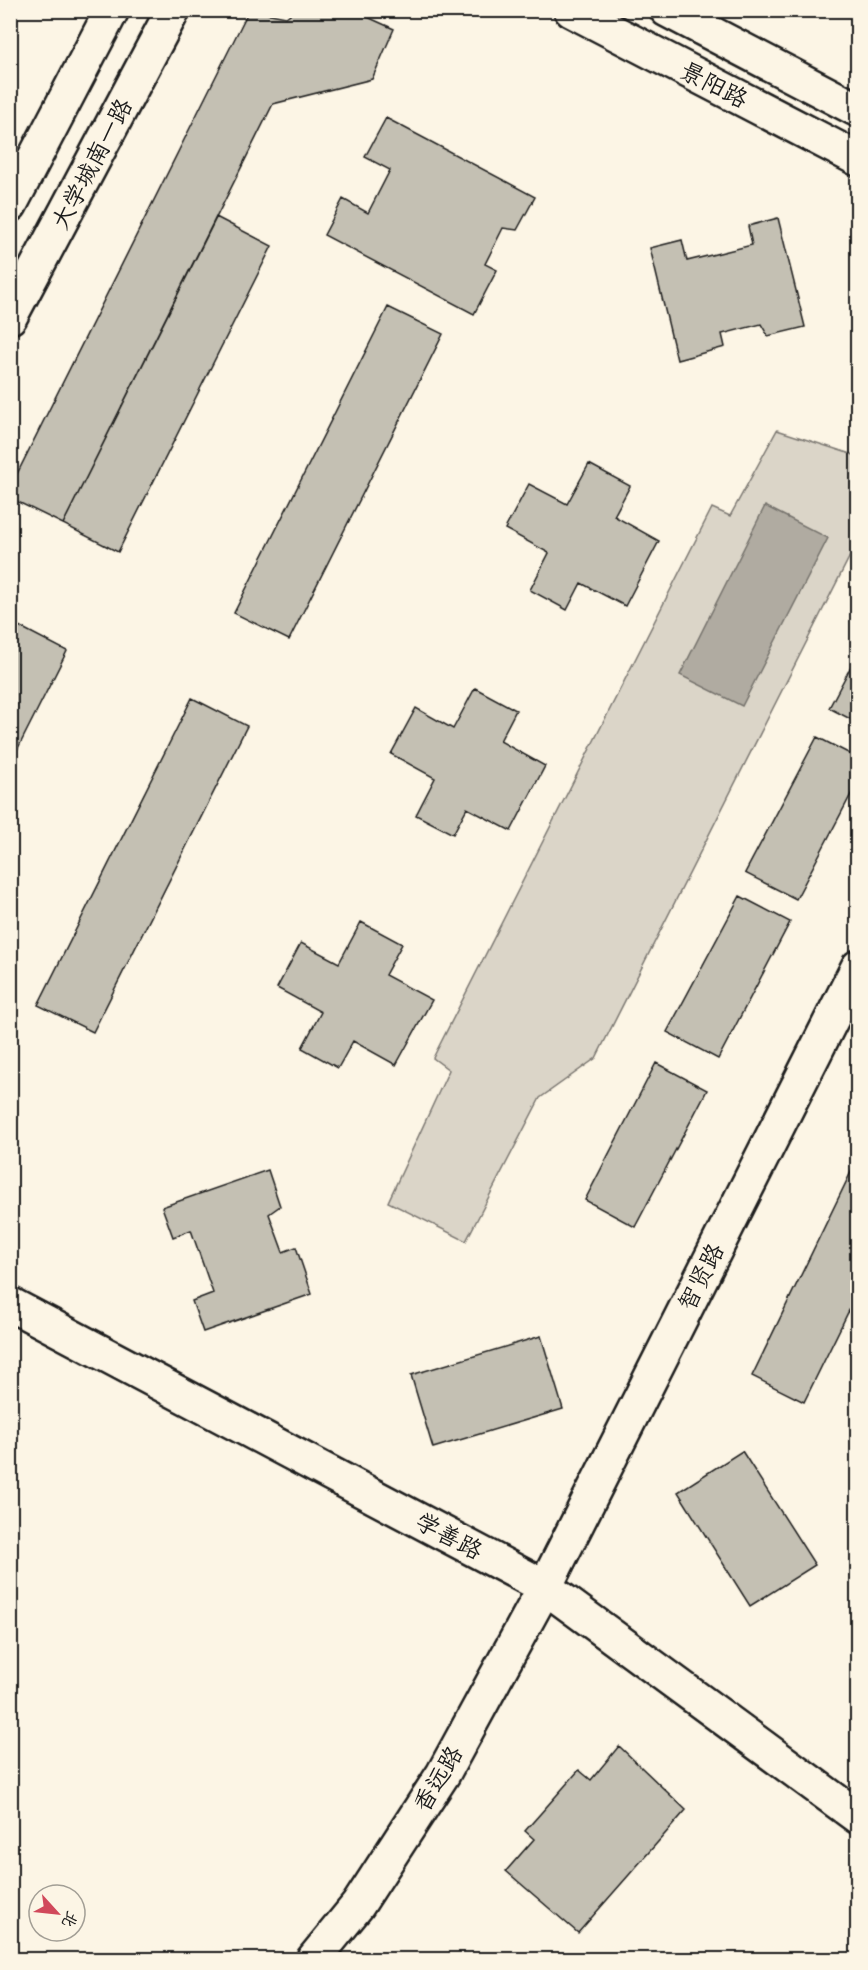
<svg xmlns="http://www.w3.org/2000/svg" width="868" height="1970" font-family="Dekko,'LXGW WenKai TC',sans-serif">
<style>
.green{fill:#dbd5c8;stroke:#7c7872;stroke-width:1.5}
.water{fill:#b0aba1;stroke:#75726c;stroke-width:1.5}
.building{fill:#c4c0b3;stroke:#1c1c1c;stroke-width:1.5}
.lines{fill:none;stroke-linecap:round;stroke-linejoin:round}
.minor-casing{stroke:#1c1c1c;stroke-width:38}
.major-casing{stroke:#1c1c1c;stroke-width:38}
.minor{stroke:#fcf5e5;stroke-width:33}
.major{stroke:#fcf5e5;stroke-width:33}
.labels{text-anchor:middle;stroke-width:6;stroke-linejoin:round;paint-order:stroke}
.street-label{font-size:24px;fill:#1c1c1c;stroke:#fcf5e5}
</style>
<rect width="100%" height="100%" fill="#fcf5e5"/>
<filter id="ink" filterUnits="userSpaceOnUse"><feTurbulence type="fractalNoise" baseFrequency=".0167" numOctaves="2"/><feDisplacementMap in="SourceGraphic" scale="12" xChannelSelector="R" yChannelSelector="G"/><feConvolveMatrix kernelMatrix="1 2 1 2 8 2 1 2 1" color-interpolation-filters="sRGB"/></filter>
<g filter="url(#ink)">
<path class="green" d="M777 430 857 456V542L596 1058 540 1098 466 1241 388 1202 449 1070 433 1058 712 508 730 516Z"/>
<path class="water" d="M765 506 828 538 742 706 680 675Z"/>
<path class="building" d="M249 10 286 17 296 10H352L394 29 372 79 273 104 63 524 10 498V488Z
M386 118 535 197 517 230 503 228 485 264 497 270 474 314 324 235 343 199 368 213 390 170 365 157Z
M216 217 272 246 118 552 63 524Z
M778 218 805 327 768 336 761 324 722 334 725 347 677 360 650 248 682 240 687 261 752 245 748 226Z
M388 307 443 334 289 640 234 613Z
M589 464 630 486 614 516 659 541 625 606 581 583 567 610 530 590 549 553 505 529 529 484 567 504Z
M13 623 67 651 10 764V627Z
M858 653V723L829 708Z
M475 688 516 710 500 741 545 766 511 831 467 808 453 834 416 815 435 778 391 754 416 708 453 729Z
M192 698 247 726 93 1032 38 1005Z
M817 737 858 758V781L796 899 745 873Z
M740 896 790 922 718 1059 667 1032Z
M361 922 402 944 385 975 432 1000 396 1065 353 1041 338 1068 302 1048 321 1012 277 988 301 943 339 963Z
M656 1063 707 1090 635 1227 585 1200Z
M268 1170 280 1206 269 1214 283 1252 296 1247 312 1294 203 1332 192 1301 213 1293 191 1230 173 1237 162 1207Z
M852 1170 858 1173V1292L804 1402 752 1376Z
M541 1336 563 1409 433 1448 411 1375Z
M742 1451 815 1565 750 1606 678 1492Z
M619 1746 686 1810 578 1933 506 1871 534 1839 525 1831 579 1770 591 1780Z"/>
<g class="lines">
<g class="minor-casing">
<path id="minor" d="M10 1304 545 1587 858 1817
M313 1960 358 1905 443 1774 545 1587 858 967"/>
</g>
<g class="major-casing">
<path id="major" d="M571 10 858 159
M667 10 858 110
M10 205 112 10
M10 317 173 10"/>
</g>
<use href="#minor" class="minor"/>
<use href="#major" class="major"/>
</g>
</g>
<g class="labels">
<g class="street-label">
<text transform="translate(714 85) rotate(27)" y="8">景阳路</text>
<text transform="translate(92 164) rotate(-62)" y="8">大学城南一路</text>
<text transform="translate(701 1277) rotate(-63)" y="8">智贤路</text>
<text transform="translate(449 1536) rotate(28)" y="8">学善路</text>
<text transform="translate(438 1779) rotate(-59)" y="8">香远路</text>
</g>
</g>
<rect width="868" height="1970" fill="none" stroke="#fcf5e5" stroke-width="36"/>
<rect x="18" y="18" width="832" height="1934" fill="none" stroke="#1c1c1c" stroke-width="2" filter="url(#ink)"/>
<g transform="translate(57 1913) rotate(117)"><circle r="28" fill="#fcf5e5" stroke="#a29e95" stroke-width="1.5"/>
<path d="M0-4.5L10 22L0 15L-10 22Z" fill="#d1495b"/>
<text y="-9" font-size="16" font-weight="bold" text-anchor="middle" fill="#1c1c1c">北</text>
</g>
</svg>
